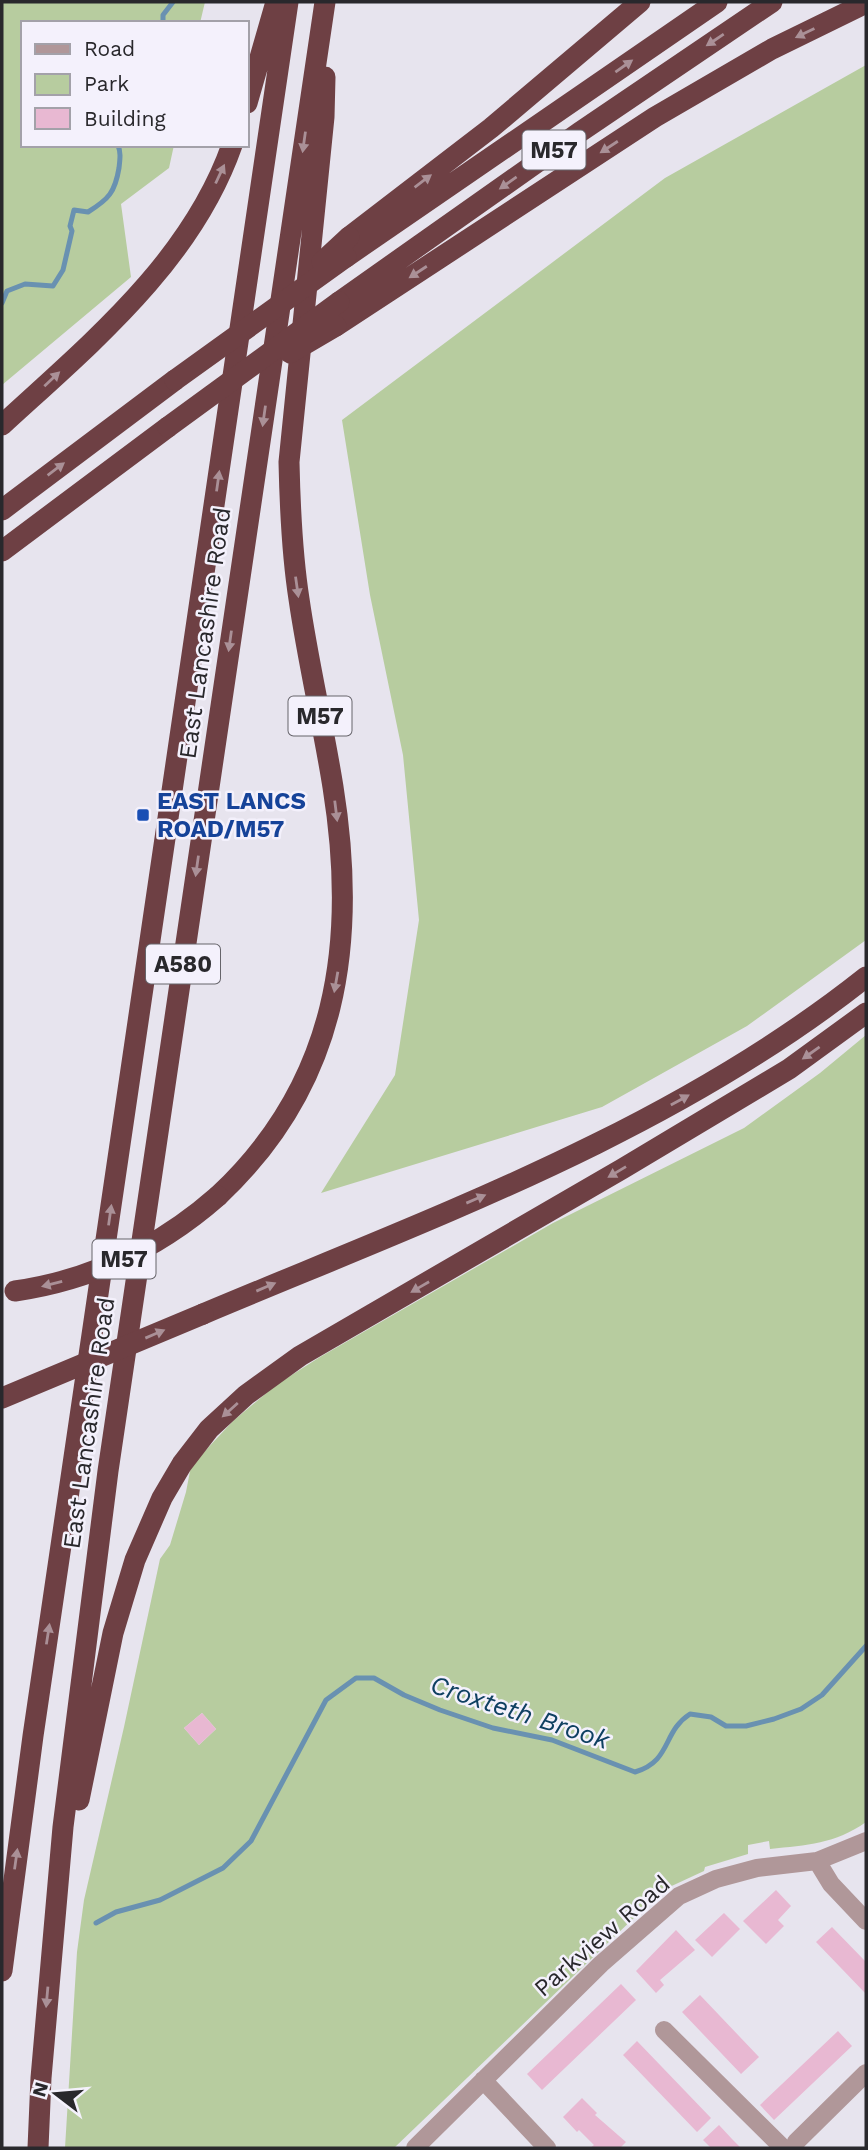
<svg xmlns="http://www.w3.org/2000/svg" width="868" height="2150" font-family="'Work Sans',sans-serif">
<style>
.green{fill:#b7cc9f;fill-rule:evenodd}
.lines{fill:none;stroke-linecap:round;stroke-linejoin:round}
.stream{stroke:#6991b1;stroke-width:5}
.building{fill:#e8b8d2}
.street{stroke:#b09799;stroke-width:18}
.highway{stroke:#6e4044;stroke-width:21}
.highway-bridge{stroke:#6e4044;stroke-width:21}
.oneway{fill:#aa9097}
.transit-dot{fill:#1a4fb4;stroke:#f4f1fc;stroke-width:2.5}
.labels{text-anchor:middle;stroke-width:5;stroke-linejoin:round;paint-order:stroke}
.shield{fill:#f4f1fc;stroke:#66646a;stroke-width:2}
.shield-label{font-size:23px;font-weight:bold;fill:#29282c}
.street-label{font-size:24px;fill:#29282c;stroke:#f4f1fc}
.transit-label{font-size:24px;font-weight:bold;fill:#164399;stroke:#f4f1fc;text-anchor:start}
.water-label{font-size:26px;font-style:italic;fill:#0f4061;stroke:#f4f1fc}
</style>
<rect width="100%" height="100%" fill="#e7e4ee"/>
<path class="green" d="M2 2H205L200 23H23V145H174L169 168 121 204 131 277 2 385Z
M866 65V940L747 1026 602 1107 321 1193 395 1075 419 920 403 755 370 595 342 420 665 178Z
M866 1035V1822C835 1844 807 1845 770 1849L769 1841 748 1845V1854L705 1867 704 1871 663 1890 394 2148H65L77 1952 84 1900 124 1727 160 1559 170 1545 186 1492 191 1466 233 1421 276 1385 320 1357 553 1223 744 1128 820 1073ZM202 1713 216 1729 199 1745 184 1728Z"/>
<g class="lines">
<path class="stream" d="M163 23V15L173 2
M2 303 7 291 25 284 53 286 63 270 72 231 70 226 74 210 88 212C109 199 115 192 119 168 120 159 121 153 118 145
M96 1923 116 1912 160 1900 223 1868 251 1841 326 1700 356 1678H374L404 1695 440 1710 493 1728 552 1740 635 1772C672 1761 662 1732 690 1714L711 1717 726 1726H746L774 1719 801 1709 822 1695 866 1646"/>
</g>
<path class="building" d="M202 1713 216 1729 199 1745 184 1728Z
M776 1890 791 1906 778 1920 784 1926 766 1944 743 1921Z
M724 1913 740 1929 712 1957 695 1940Z
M832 1927 866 1962V1994L816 1942Z
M676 1930 695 1950 660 1980 664 1985 656 1993 636 1971Z
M621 1984 636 2000 542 2090 527 2074Z
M700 1995 759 2057 741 2074 682 2012Z
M838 2031 852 2046 774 2120 760 2105Z
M637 2041 711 2118 697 2132 623 2055Z
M582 2098 597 2113 595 2115 626 2142 620 2148H590L594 2145 579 2130 577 2132 563 2117Z
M719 2125 732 2139 741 2148H711L703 2140Z"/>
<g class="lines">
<path class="street" d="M817 1861 831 1884 866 1921
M664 2030 783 2148
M483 2080 547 2148
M415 2148 601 1964 679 1896 716 1879 757 1868 817 1861 866 1841
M795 2148 796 2142 866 2073"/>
<path class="highway" d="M247 103 276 2
M349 237 491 128 640 2
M346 257 717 2
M339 302 580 132 772 2
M336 326 655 117 772 49 866 3
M2 425C90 344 191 262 232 145
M2 510 175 380
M2 551 168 427
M218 1196C338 1084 358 943 333 787 323 724 308 662 299 599 292 554 290 508 289 462L324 117 325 77
M203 1314C431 1218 671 1132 866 977
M79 1800 113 1633 135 1560 162 1498 182 1464 209 1429 246 1395 300 1356 622 1169 789 1069 866 1013
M2 1971 33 1736 288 2
M38 2148 41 2078 63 1827 108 1471 325 2"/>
<path class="highway-bridge" d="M322 262 349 237
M290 353 336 326
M175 380 346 257
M168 427 339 302
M15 1291C92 1280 160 1247 218 1196
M2 1398 203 1314"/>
</g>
<defs><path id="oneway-solid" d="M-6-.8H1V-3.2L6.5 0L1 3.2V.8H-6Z" transform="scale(1.75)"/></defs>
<g class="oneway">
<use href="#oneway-solid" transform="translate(805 33) rotate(154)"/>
<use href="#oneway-solid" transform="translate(715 40) rotate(146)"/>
<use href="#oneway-solid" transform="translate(624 66) rotate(-35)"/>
<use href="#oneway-solid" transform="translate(304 142) rotate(98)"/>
<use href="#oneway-solid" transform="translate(609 147) rotate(147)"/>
<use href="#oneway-solid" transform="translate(220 174) rotate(-65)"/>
<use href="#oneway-solid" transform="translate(423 181) rotate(-37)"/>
<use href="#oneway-solid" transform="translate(508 183) rotate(145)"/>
<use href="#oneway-solid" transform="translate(418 272) rotate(147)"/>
<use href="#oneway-solid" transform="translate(52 379) rotate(-43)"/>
<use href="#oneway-solid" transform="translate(264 416) rotate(98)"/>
<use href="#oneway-solid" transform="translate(56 469) rotate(-37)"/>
<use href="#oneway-solid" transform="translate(218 481) rotate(-82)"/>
<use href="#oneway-solid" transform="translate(297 587) rotate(82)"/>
<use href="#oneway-solid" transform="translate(230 641) rotate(98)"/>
<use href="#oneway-solid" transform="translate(336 811) rotate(83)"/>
<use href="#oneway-solid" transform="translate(197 866) rotate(98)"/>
<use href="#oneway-solid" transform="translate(336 982) rotate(100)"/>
<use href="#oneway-solid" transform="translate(811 1053) rotate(145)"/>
<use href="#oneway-solid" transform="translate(680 1100) rotate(-29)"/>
<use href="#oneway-solid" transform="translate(617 1172) rotate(149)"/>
<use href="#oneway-solid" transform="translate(476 1199) rotate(-23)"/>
<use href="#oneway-solid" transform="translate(110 1215) rotate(-82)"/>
<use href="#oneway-solid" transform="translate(52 1284) rotate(166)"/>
<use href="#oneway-solid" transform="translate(266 1287) rotate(-23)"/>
<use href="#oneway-solid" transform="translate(420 1287) rotate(150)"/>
<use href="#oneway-solid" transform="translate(155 1334) rotate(-23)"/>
<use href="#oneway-solid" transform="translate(230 1410) rotate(138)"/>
<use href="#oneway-solid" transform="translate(48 1634) rotate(-81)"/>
<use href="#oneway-solid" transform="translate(16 1859) rotate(-82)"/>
<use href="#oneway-solid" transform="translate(47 1997) rotate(95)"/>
</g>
<rect class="transit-dot" x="136" y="808" width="14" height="14" rx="3.5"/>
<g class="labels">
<g class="shield">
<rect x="522.5" y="130.5" width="63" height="39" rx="5"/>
<rect x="288.5" y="696.5" width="63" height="39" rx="5"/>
<rect x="146" y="944.5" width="74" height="39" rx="5"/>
<rect x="92.5" y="1239.5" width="63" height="39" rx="5"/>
</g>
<g class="shield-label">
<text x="554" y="158">M57</text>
<text x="320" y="724">M57</text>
<text x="183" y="972">A580</text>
<text x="124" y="1267">M57</text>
</g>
<g class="street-label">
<text transform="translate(205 633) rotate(-82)" y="8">East Lancashire Road</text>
<text transform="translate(89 1423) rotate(-82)" y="8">East Lancashire Road</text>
<text transform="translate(602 1936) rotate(-41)" y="8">Parkview Road</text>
</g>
<g class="transit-label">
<text x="157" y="809">EAST LANCS<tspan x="157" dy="28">ROAD/M57</tspan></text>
</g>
<g class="water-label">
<text transform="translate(520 1712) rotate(18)" y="9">Croxteth Brook</text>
</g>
</g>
<rect width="868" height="2150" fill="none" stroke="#29282c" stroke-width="7"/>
<rect x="21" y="21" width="228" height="126" fill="#f4f1fc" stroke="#a3a1a9" stroke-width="2"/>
<rect x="35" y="44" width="35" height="10" fill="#b09799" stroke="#a3a1a9" stroke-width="2"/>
<text x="84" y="56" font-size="21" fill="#29282c">Road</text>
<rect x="35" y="74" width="35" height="21" fill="#b7cc9f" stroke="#a3a1a9" stroke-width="2"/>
<text x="84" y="91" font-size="21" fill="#29282c">Park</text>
<rect x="35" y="108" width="35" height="21" fill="#e8b8d2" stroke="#a3a1a9" stroke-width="2"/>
<text x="84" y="126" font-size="21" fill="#29282c">Building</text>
<g transform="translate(56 2094) rotate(286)" stroke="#f4f1fc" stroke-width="5" paint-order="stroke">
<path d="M0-5L12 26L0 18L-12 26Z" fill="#29282c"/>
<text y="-10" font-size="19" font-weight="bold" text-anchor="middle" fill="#29282c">N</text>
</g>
</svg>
